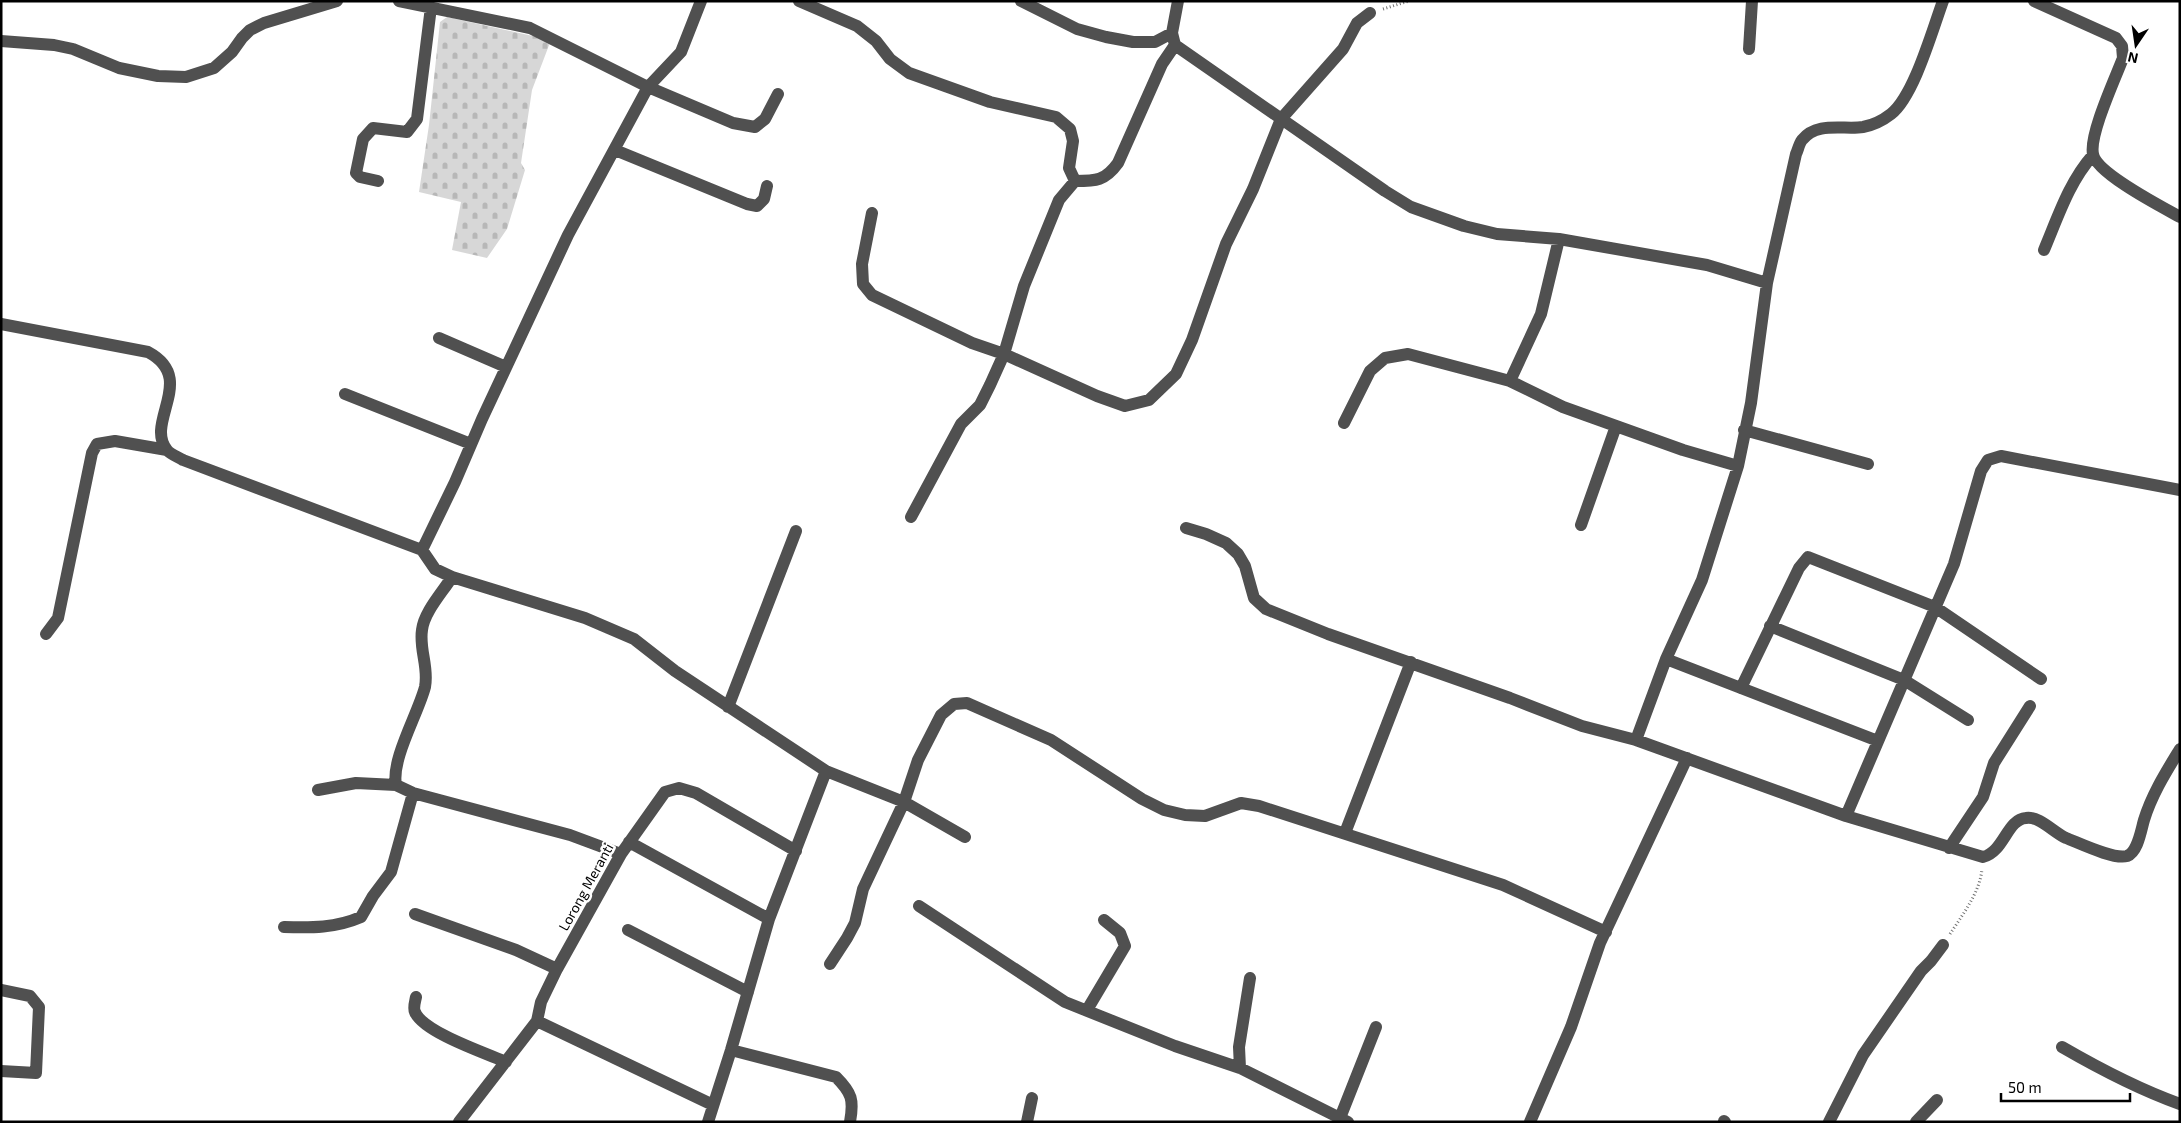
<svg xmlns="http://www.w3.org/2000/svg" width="2181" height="1123" font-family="'Exo 2',sans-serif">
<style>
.cemetery{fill:url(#cemetery-stones)}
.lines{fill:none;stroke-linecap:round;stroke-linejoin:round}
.path{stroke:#727272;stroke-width:3;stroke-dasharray:1 2.5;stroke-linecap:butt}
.minor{stroke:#505050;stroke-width:12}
.labels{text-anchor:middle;stroke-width:5;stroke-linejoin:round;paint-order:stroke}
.street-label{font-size:14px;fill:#000;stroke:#fff}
</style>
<defs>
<pattern id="cemetery-stones" width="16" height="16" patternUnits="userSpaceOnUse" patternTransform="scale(1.25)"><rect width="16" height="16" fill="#d7d7d7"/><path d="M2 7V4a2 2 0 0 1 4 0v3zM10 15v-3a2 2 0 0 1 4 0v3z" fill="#b7b7b7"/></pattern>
</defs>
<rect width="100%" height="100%" fill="#fff"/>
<path class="cemetery" d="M447 17 551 40 532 90 521 163 525 170 507 229 487 258 452 250 461 202 419 192 429 125 440 22Z"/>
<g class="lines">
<path class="path" d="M1383 9 1409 1
M1950 934C1963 914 1980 892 1982 869"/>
<path class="minor" d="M399 1 530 28 648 87 733 123 755 127 765 119 778 94
M799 1 857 26 876 41 890 59 909 73 990 102 1056 117 1070 129 1073 141 1069 168 1075 181
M1021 1 1077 29 1106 37 1133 42H1155L1172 33
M1178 1 1172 33 1175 45 1385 191 1411 207 1464 226 1497 234 1559 239 1707 265 1767 283
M2034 1 2116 38 2122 46 2123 58C2115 79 2089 135 2093 154 2096 173 2162 207 2180 217
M1 41 54 45 73 49 119 68 158 76 186 77 214 68 232 52 242 38 250 30 264 23 337 1
M1749 49 1752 1
M615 150 747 204 757 206 764 199 767 186
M378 181 360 177 356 173 363 139 373 128 407 132 417 119 431 7
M872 213 862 264 863 284 872 295 972 343 1004 354 1097 396 1125 406 1149 400 1176 374 1192 340 1226 244 1253 189 1281 119 1343 49 1357 23 1370 13
M2044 250C2058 217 2069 182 2093 155
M1 324 148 352C198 379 144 422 167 450 170 454 178 457 183 460L422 550 435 569 452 577 585 618 634 639 675 671 826 771 904 802 965 837
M439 338 506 367
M1510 381 1541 314 1559 239
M345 394 471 444
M1344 423 1370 371 1385 358 1408 354 1510 381 1563 407 1683 450 1738 466
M1744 430 1868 464
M911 517 961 424 980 405 990 385 1004 354 1024 286 1059 200 1075 181C1096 181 1105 181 1118 163L1162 64 1175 45
M1581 525 1616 426
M1186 528 1206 534 1226 543 1238 554 1245 566 1254 598 1266 609 1328 634 1510 698 1582 726 1636 740 1846 816 1983 857C2004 852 2007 819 2026 818 2040 816 2053 832 2066 838 2079 843 2114 860 2127 856 2138 852 2141 830 2144 820 2152 794 2166 772 2180 749
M422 550 455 482 482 419 568 235 648 87 681 52 701 1
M452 577C442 593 424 612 422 630 419 650 429 667 425 687 418 714 391 759 396 785L413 793 570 835 621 854
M1770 626 1904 680 1968 720
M46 634 58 618 92 453 97 444 115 441 167 450
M1666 659 1878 741
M1741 688 1799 568 1808 557 1935 607 2041 679
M728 707 796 531
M1636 740 1666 659 1702 580 1738 466 1751 403 1767 283 1796 154C1798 150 1799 144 1802 140 1817 121 1844 130 1863 127 1874 125 1882 121 1891 114 1914 96 1932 31 1943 1
M318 790 356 783 396 785
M1846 816 1954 564 1981 471 1988 460 2001 456 2180 490
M1345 833 1411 662
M629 842 769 919
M1949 848 1983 797 1994 763 2030 706
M919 906 1065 1002 1175 1046 1240 1068 1348 1122
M415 914 516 950 557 969
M284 927C311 928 336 928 361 917L373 896 391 872 413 793
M628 930 748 992
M830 964 847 938 855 923 863 889 904 802 918 760 941 715 954 704 967 703 1051 740 1142 799 1164 810 1185 815 1205 816 1241 803 1259 806 1503 885 1606 932
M1 990 30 996 39 1007 36 1073 1 1071
M416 997C415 1002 413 1008 415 1012 423 1032 485 1053 506 1062
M1087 1010 1125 946 1120 933 1104 920
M537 1021 713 1105
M2062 1047C2100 1069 2138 1089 2180 1104
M731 1050 836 1077C852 1093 854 1100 850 1122
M1240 1068 1239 1047 1250 978
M1340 1118 1376 1027
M1724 1121 1725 1122
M459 1122 537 1021 541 1002 557 969 621 854 665 792 679 788 696 793 796 851
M708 1122 731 1050 769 919 826 771
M1027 1122 1032 1098
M1530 1122 1571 1027 1600 943 1687 758
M1829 1122 1863 1055 1921 971 1931 961 1943 945
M1916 1122 1937 1100"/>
</g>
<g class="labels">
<g class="street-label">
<text transform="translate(586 887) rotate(-61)" y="5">Lorong Meranti</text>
</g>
</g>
<rect width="2181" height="1123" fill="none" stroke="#000000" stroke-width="5"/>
<g transform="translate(2136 45) rotate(193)" stroke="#ffffff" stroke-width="4" paint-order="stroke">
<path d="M0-4L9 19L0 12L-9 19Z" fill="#000000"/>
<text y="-8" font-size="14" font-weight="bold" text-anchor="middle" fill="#000000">N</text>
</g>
<path d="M2001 1093v8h129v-8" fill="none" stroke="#000000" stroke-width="2.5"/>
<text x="2008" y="1093" font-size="15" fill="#000000" stroke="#ffffff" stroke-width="4" paint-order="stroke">50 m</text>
</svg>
